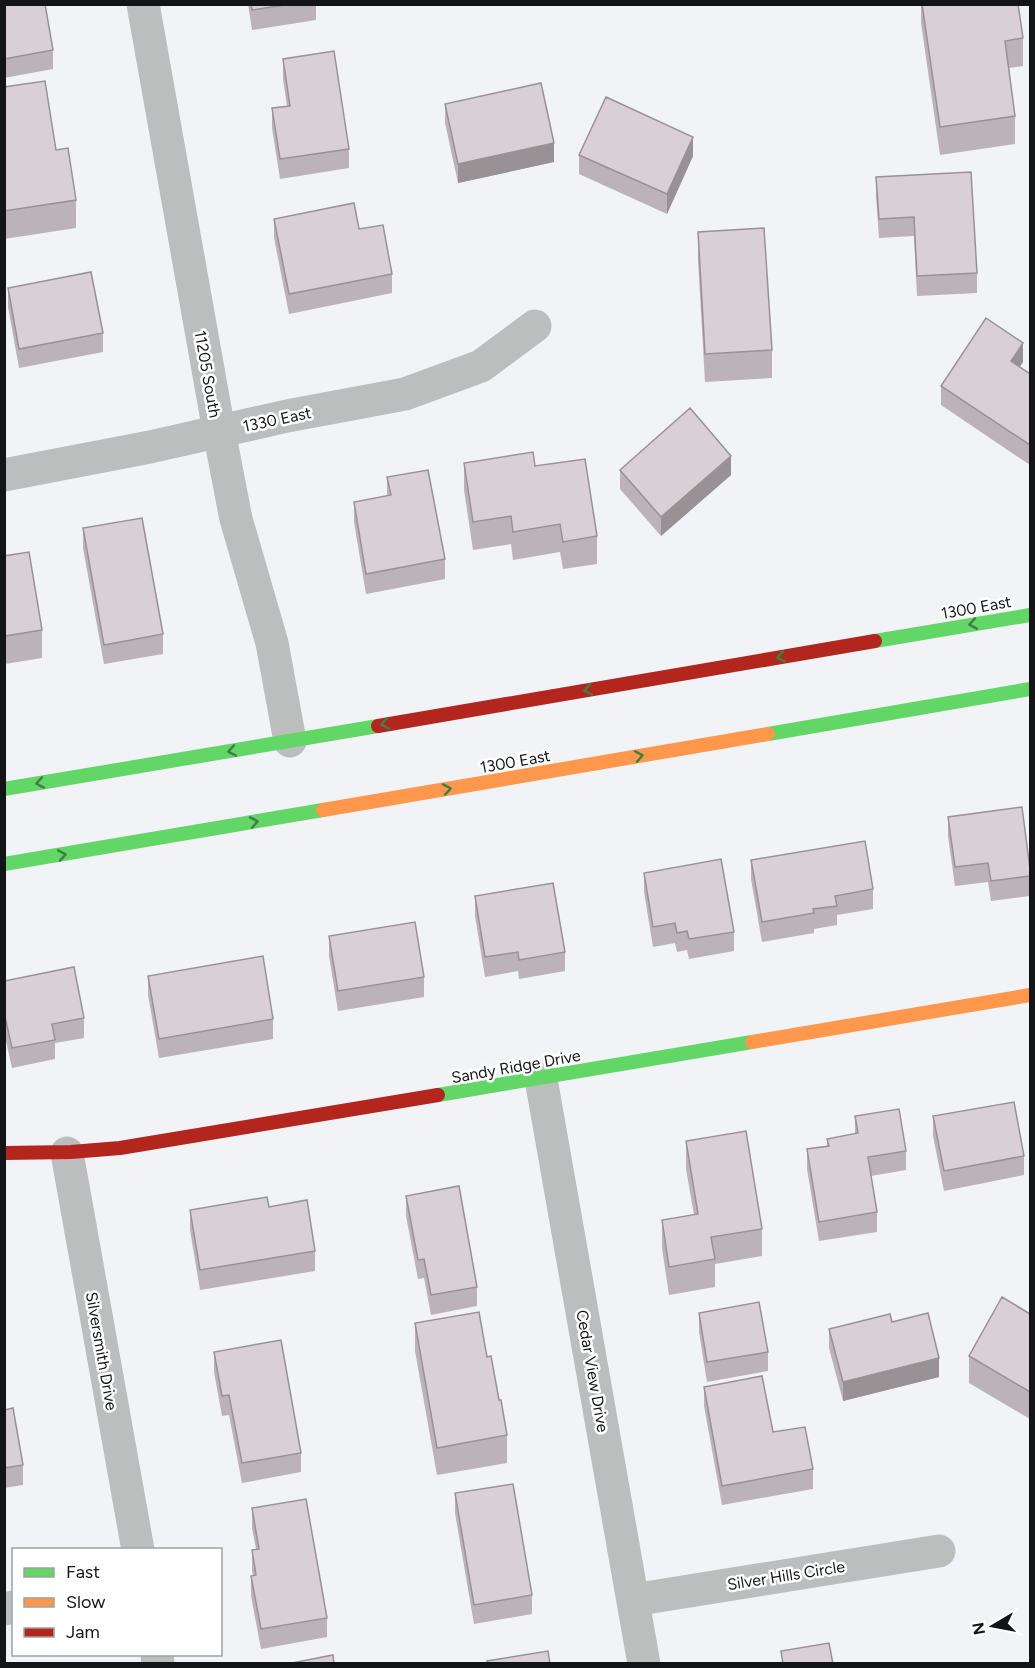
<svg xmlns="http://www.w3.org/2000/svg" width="1035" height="1668" font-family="Figtree,sans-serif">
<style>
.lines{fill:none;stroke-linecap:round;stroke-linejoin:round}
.street{stroke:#bcbdbd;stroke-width:33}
.fast{stroke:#63d668;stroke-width:14}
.slow{stroke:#ff974d;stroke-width:14}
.jam{stroke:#b3261e;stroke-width:14}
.wall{fill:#bbb3b7}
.shaded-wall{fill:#989295}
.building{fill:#d9d0d5;stroke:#989295;stroke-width:1.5}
.oneway{stroke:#3f7f43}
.labels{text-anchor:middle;stroke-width:5;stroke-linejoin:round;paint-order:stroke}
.street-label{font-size:16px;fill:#131416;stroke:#fff}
</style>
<rect width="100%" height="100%" fill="#f1f3f6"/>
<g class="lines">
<path class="street" d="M143 4 219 431 236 519 272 643 290 741
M4 475 150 447 287 416 405 394 481 366 535 326
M541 1079 644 1664
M67 1153 138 1550
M633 1600 939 1551
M4 1609 14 1607
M157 1654 158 1664"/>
<path class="fast" d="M875 641 1030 615
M768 734 1030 689
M4 789 378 726
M4 864 323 810
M438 1095 752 1042"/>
<path class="slow" d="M323 810 768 734
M752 1042 1030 995"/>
<path class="jam" d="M378 726 875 641
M4 1153 71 1152 120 1148 438 1095"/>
</g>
<path class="wall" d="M4 4 53 50V69L4 78Z
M248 4H316V20L252 30Z
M921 4H1018L1023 38V66L1009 68 1015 116V144L940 155 921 23Z
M283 59 349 149V168L280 179 272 128V108L287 106 283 79Z
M4 87 56 150 76 200V228L4 239Z
M445 104 554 162 458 183 445 123Z
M579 155 693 156 667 214 579 174Z
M876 177 977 273V293L917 296 914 236 879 238 876 196Z
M274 219 359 229 392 274V293L289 314 274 238Z
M698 232 772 350V378L705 382 698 260Z
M8 288 103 333V352L19 368 8 307Z
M1023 362 1020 367 1030 374V465L941 405V386Z
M464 463 535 466 597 536V564L563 569 560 552 513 560 511 544 473 550 464 490Z
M620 470 731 475 661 536 620 489Z
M387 477 445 559V579L366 594 354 522V502L387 496Z
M83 528 163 634V654L104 664 83 548Z
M4 556 42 630V658L5 664Z
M948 817 1030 869V896L991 901 988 882 955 886 948 836Z
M751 860 873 889V909L837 915V925L814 929V933L762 942 751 879Z
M644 873 734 932V951L689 959 687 950 677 952 675 943 653 947 644 892Z
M475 896 565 952V971L519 979 518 971 485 977 475 916Z
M329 936 424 977V997L338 1011 329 956Z
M148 976 273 1019V1039L159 1058 148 995Z
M4 981 84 1018V1038L55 1043V1059L12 1068 4 1032Z
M855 1116 906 1151V1170L871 1176 877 1212V1232L819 1241 807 1169V1149L827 1146V1139L855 1134Z
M933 1116 1024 1156V1175L944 1191 933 1136Z
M686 1141 762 1229V1256L715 1264V1287L669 1295 662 1248V1220L694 1215 686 1169Z
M406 1196 477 1287V1306L431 1315 424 1278 418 1279 406 1216Z
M269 1207 315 1251V1271L200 1290 190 1230V1210Z
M699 1313 768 1352V1371L707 1382 699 1332Z
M1030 1314V1419L969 1383V1356Z
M892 1322 939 1377 843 1401 829 1348V1329Z
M415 1323 487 1357 499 1400 507 1435V1463L437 1475 415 1351Z
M214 1352 301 1453V1472L242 1483 229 1415 222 1416 214 1372Z
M704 1387 773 1432 813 1469V1489L722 1505 704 1406Z
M4 1410 23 1465V1485L4 1488Z
M455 1493 532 1595V1614L474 1624 455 1513Z
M252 1508 327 1618V1637L261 1649 251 1596V1576H253L252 1570V1550L256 1549 252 1528Z"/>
<path class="shaded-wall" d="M693 137V156L667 214V194Z
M554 143V162L458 183V164Z
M1023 343V362L1011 380V361Z
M731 456V475L661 536V517Z
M939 1358V1377L843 1401V1382Z"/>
<path class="building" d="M4 4H45L53 50 4 59Z
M251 4H291L252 10Z
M922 4H1018L1023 38 1005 41 1015 116 940 127Z
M334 51 349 149 280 159 272 108 290 106 283 59Z
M45 81 56 150 68 148 76 200 4 211V87Z
M541 83 554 143 458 164 445 104Z
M606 97 693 137 667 194 579 155Z
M971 172 977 273 917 276 914 217 879 219 876 177Z
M354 203 359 229 383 225 392 274 289 294 274 219Z
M764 228 772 350 705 354 698 232Z
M91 272 103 333 19 349 8 288Z
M986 318 1023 343 1011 361 1030 374V445L941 386Z
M690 408 731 456 661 517 620 470Z
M533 452 535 466 585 459 597 536 563 542 560 524 513 532 511 516 473 522 464 463Z
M428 470 445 559 366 574 354 502 391 495 387 477Z
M142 518 163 634 104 645 83 528Z
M29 552 42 630 5 636 4 556Z
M1022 807 1030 869V876L991 881 988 863 955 867 948 817Z
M865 841 873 889 835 896 837 906 813 909 814 913 762 922 751 860Z
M721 859 734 932 689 939 687 931 677 933 675 923 653 927 644 873Z
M553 883 565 952 519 960 518 952 485 957 475 896Z
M415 922 424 977 338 991 329 936Z
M263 956 273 1019 159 1039 148 976Z
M74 967 84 1018 52 1024 55 1040 12 1048 4 1012V981Z
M1014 1102 1024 1156 944 1171 933 1116Z
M899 1109 906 1151 868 1157 877 1212 819 1222 807 1149 829 1146 827 1139 858 1133 855 1116Z
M746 1131 762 1229 711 1237 715 1259 669 1267 662 1220 698 1214 686 1141Z
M459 1186 477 1287 431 1295 424 1259 418 1260 406 1196Z
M267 1197 269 1207 307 1200 315 1251 200 1270 190 1210Z
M1002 1297 1030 1314V1392L969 1356Z
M759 1302 768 1352 707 1362 699 1313Z
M479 1312 487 1357 491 1356 499 1400H501L507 1435 437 1448 415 1323Z
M928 1313 939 1358 843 1382 829 1329 890 1314 892 1322Z
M281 1340 301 1453 242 1463 229 1395 222 1396 214 1352Z
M762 1376 773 1432 805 1427 813 1469 722 1486 704 1387Z
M13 1408 23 1465 4 1468V1410Z
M513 1484 532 1595 474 1605 455 1493Z
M306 1499 327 1618 261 1629 251 1576 256 1575 252 1550 259 1549 252 1508Z
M829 1643 833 1664H783L781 1651Z
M548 1651 550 1664H487V1661Z
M333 1655 334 1664H287Z"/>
<defs><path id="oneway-chevron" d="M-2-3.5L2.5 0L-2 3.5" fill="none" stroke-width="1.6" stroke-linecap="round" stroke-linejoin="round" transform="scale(1.5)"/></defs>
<g class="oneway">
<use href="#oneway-chevron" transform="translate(973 624) rotate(170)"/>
<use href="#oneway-chevron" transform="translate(781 657) rotate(170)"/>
<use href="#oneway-chevron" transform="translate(588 690) rotate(170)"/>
<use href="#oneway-chevron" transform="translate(385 724) rotate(170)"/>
<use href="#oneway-chevron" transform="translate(232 751) rotate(170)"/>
<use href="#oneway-chevron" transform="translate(639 756) rotate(-10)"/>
<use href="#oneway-chevron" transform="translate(40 783) rotate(170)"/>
<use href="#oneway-chevron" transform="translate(447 789) rotate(-10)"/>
<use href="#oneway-chevron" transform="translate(254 822) rotate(-10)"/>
<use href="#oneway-chevron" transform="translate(62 855) rotate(-10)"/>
</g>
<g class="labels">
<g class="street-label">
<text transform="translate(208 374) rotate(80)" y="6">11205 South</text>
<text transform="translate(277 419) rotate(-12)" y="6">1330 East</text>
<text transform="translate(976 607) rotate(-10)" y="6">1300 East</text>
<text transform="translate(515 761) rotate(-10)" y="6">1300 East</text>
<text transform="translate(516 1066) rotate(-10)" y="6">Sandy Ridge Drive</text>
<text transform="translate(102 1351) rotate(80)" y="6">Silversmith Drive</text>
<text transform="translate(593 1371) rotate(80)" y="6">Cedar View Drive</text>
<text transform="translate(786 1575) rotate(-9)" y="6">Silver Hills Circle</text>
</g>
</g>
<rect width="1035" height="1668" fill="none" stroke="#131416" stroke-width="12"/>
<rect x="12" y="1548" width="210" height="108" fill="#ffffff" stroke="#a1a1a2" stroke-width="1.5"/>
<rect x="24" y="1568" width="30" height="9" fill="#63d668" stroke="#a1a1a2" stroke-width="1.5"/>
<text x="66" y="1578" font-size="18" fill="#131416">Fast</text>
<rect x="24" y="1598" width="30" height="9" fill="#ff974d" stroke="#a1a1a2" stroke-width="1.5"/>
<text x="66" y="1608" font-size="18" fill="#131416">Slow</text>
<rect x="24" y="1628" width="30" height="9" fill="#b3261e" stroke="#a1a1a2" stroke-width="1.5"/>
<text x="66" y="1638" font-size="18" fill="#131416">Jam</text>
<g transform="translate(993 1626) rotate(260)" stroke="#ffffff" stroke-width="4.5" paint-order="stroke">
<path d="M0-4.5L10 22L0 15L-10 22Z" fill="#131416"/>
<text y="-9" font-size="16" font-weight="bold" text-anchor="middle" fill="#131416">N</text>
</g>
</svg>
